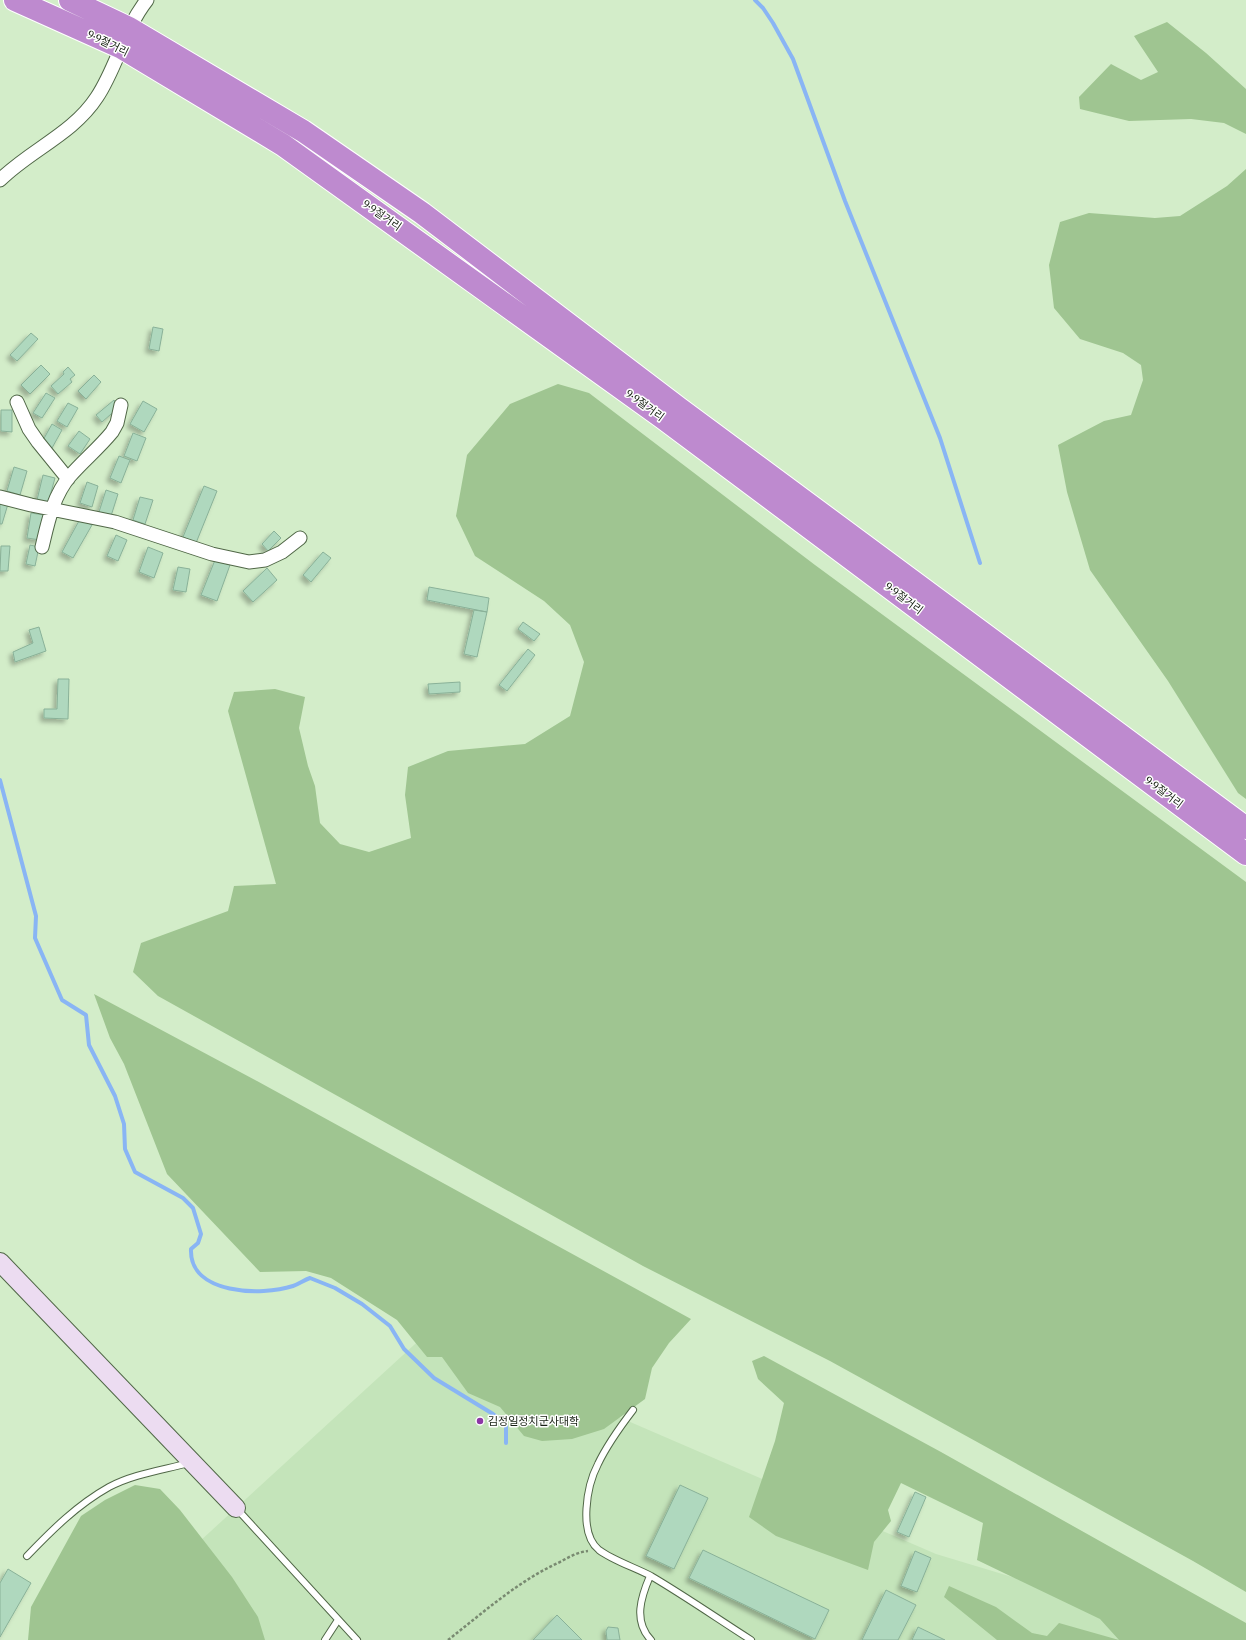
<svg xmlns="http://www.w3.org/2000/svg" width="1246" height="1640" font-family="'PT Serif','Noto Sans KR',serif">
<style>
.built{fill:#c4e4ba}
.green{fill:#9fc591}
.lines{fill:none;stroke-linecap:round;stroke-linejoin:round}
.stream{stroke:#89b5f4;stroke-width:4}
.building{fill:#afd8be;stroke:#89b198;filter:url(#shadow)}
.lane-casing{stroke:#506747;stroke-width:8}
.street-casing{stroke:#506747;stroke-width:15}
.secondary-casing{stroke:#506747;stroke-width:20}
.highway-casing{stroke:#fff;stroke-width:24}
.path{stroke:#798a71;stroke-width:2.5;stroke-dasharray:3 2;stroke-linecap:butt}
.lane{stroke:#fff;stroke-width:6}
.street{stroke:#fff;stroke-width:13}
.secondary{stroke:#ecdcf1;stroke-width:18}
.highway{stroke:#be8acf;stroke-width:22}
.poi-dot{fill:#8c37a5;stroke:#fff;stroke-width:1.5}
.labels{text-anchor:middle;stroke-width:3;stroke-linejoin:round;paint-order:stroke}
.street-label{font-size:11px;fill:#172013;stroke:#fff}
.poi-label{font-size:11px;fill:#172013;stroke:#fff;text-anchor:start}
</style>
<defs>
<filter id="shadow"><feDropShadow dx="-3.5" dy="3.5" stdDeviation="2" flood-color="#0004"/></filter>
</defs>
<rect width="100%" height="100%" fill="#d3edc9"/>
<path class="built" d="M426 1334 936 1554 1220 1640H194L187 1553Z"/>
<path class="green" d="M1167 22 1206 53 1246 89V134L1224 123 1191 119 1129 121 1080 109 1079 97 1111 64 1141 80 1158 72 1134 36Z
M1246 169V799L1238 793 1168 681 1090 570 1067 492 1058 445 1104 421 1131 415 1143 380 1141 365 1123 353 1080 339 1054 308 1049 265 1060 222 1089 213 1155 218 1180 216 1227 186Z
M558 384 589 393 815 565 1246 882V1592L1193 1561 830 1361 643 1266 158 996 133 972 141 943 228 911 234 886 276 884 228 711 234 692 275 689 305 697 299 728 308 766 315 786 320 823 340 844 369 852 411 838 405 795 408 767 448 751 525 744 570 716 584 662 570 625 544 601 475 556 456 516 467 455 510 404Z
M94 994 257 1081 691 1319 669 1343 652 1368 645 1399 604 1429 572 1439 542 1441 524 1436 500 1407 468 1393 442 1357H427L397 1320 331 1278 306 1271 260 1272 167 1174 124 1064 110 1038Z
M764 1356 941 1452 1246 1623V1640H1119L1100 1619 977 1560 983 1523 901 1483 888 1510 891 1521 874 1542 868 1570 776 1536 749 1517 775 1441 784 1403 758 1379 752 1361Z
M135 1485 160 1489 180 1510 232 1577 258 1617 265 1640H28L31 1607 81 1516 105 1500Z
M949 1586 996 1607 1032 1633 1047 1636 1059 1623 1119 1640H997L944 1597Z"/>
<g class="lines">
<path class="stream" d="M755 0 763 8 773 23 793 59 845 201 940 438 980 563
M0 780 36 916 35 938 62 1000 86 1015 89 1045 115 1096 124 1124 125 1149 135 1172 183 1198 193 1208 201 1234 198 1243 191 1249C189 1295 262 1296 293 1286 299 1284 304 1280 310 1278L335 1288 362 1304 390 1326 404 1349 434 1378 493 1414 506 1424V1443"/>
</g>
<path class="building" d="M153 327 163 329 159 351 149 349Z
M31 333 38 339 17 361 10 355Z
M41 365 50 374 30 394 21 385Z
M68 367 75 375 70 379 72 382 58 394 51 386 64 374 63 372Z
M94 375 101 382 86 399 78 391Z
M46 393 55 398 42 418 33 413Z
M114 400 119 407 102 422 96 415Z
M143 401 157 409 144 432 130 424Z
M68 403 78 408 67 427 57 421Z
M1 410H12V432L1 431Z
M52 424 62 430 52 448 42 442Z
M79 431 90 439 80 454 68 446Z
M133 433 146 438 137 461 124 456Z
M119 456 130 460 121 483 110 478Z
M14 467 27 471 20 495 7 491Z
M43 475 55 478 48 503 37 500Z
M87 482 98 486 92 507 80 503Z
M204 486 217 491 196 543 183 537Z
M106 490 118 494 111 516 99 512Z
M140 497 153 500 145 524 133 520Z
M0 501 8 504 2 524H0Z
M31 513 44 515 40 540 27 538Z
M80 519 92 525 73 558 62 552Z
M274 531 281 538 268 551 262 544Z
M116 535 127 540 118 561 107 556Z
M30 545 39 547 35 566 26 564Z
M1 546H10L8 571H0Z
M148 547 163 553 154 578 139 572Z
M323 552 331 558 311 582 303 575Z
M215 560 230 565 217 601 201 595Z
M178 567 190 569 186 592 173 590Z
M267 568 277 580 253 602 243 591Z
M429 587 489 598 487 612 427 600Z
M474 610 487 612 477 657 464 654Z
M523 622 540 634 534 641 518 629Z
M39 627 46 651 15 662 13 652 33 643 29 630Z
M528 649 535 655 507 691 499 685Z
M58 679H69L68 719 44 718V709H57Z
M460 682V692L429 694 428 684Z
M680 1485 708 1498 674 1569 646 1556Z
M915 1492 926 1497 909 1537 897 1532Z
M703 1550 829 1610 815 1639 689 1578Z
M915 1551 931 1558 917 1592 901 1586Z
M8 1569 31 1583 0 1637V1583Z
M886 1590 916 1605 898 1640H862Z
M557 1615 582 1640H533Z
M608 1627 618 1628 620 1640H607L606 1631Z
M918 1627 945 1640H912Z"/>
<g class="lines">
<g class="lane-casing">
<path id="lane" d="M633 1410C620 1427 607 1445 598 1464 587 1485 578 1533 599 1550 612 1560 636 1568 651 1576 685 1596 718 1619 751 1640
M237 1509 357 1640
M27 1556C52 1530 77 1505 109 1487 133 1474 163 1470 189 1463
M650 1576C641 1597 633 1621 651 1640
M325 1640 338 1620"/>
</g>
<g class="street-casing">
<path id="street" d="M0 180C30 150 73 134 97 97 117 67 124 29 147 0
M17 402 29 429 38 442 68 479
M0 497 31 505 115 522 212 554 249 562 265 560 282 552 300 538
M42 547C48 522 53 496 70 476 83 461 99 448 112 432L117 423 121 405"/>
</g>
<g class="secondary-casing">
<path id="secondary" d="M0 1262 236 1508"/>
</g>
<g class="highway-casing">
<path id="highway" d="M15 0 122 48 283 145 663 418 1246 854
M70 0 129 28 303 131 422 213 680 409 1246 828"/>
</g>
<path class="path" d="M448 1640C484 1612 518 1581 560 1562 569 1557 578 1552 588 1551"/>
<use href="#lane" class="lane"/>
<use href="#street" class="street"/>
<use href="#secondary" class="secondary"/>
<use href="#highway" class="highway"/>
</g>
<circle class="poi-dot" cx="480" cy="1421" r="4"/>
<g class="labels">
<g class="street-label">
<text transform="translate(108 43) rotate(26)" y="4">9·9절거리</text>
<text transform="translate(382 215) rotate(35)" y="4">9·9절거리</text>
<text transform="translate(645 405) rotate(36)" y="4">9·9절거리</text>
<text transform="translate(904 598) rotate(37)" y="4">9·9절거리</text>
<text transform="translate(1164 792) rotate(37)" y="4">9·9절거리</text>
</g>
<g class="poi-label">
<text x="488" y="1425">김정일정치군사대학</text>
</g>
</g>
</svg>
